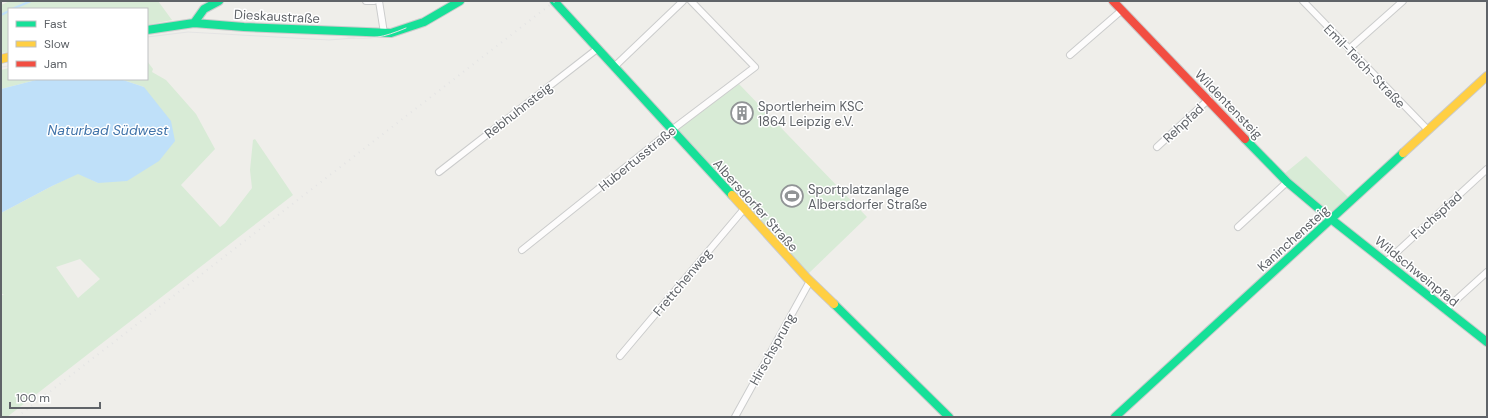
<svg xmlns="http://www.w3.org/2000/svg" width="1488" height="418" font-family="'DM Sans',sans-serif">
<style>
.green{fill:#d8ebd6;fill-rule:evenodd}
.water{fill:#bfe0f9}
.lines{fill:none;stroke-linecap:round;stroke-linejoin:round}
.stream{stroke:#bfe0f9;stroke-width:2}
.street-casing{stroke:#cbcccc;stroke-width:8}
.fast-casing{stroke:#cacacb;stroke-width:10}
.slow-casing{stroke:#cacacb;stroke-width:10}
.jam-casing{stroke:#cacacb;stroke-width:10}
.street{stroke:#fdfcfc;stroke-width:6}
.fast{stroke:#16e098;stroke-width:8}
.slow{stroke:#ffcf43;stroke-width:8}
.jam{stroke:#f24e42;stroke-width:8}
.tram{stroke:#e4e4e4;stroke-width:1}
.rail{stroke:#e4e4e4;stroke-width:2;stroke-dasharray:1 5;stroke-linecap:butt}
.labels{text-anchor:middle;stroke-width:3;stroke-linejoin:round;paint-order:stroke}
.street-label{font-size:13px;fill:#5f6368;stroke:#fff}
.poi-label{font-size:13px;fill:#5f6368;stroke:#fff;text-anchor:start}
.water-label{font-size:14px;font-style:italic;fill:#4174aa;stroke:#fff}
</style>
<rect width="100%" height="100%" fill="#efeeea"/>
<path class="green" d="M10 1H158L172 20 147 25V9H9V52L1 53V5Z
M147 61 153 69 152 72 166 80 196 114 215 149 181 185 220 227 225 223 252 188 250 170 253 140 255 139 293 195 7 417H1V296L4 294H1V213L52 186 78 173 98 183 144 87 120 79H147ZM80 259 100 279 78 298 56 267Z
M9 68V79H40L1 89V70Z
M739 84 867 217 808 274 677 130Z
M1306 156 1348 197 1332 215 1284 174Z"/>
<path class="water" d="M40 79H120L144 87 171 121 175 141 159 161 127 181 98 183 78 174 52 186 1 213V89Z"/>
<g class="lines">
<path class="stream" d="M12 9 31 1
M1 15 9 11"/>
<g class="street-casing">
<path id="street" d="M366 1H374
M379 1 384 33
M1303 1 1428 130
M1349 49 1403 1
M1070 55 1122 10
M614 67 683 1
M1157 147 1209 99
M439 172 597 49
M1238 227 1287 182
M522 250 673 129 755 67 691 1
M1386 262 1487 169
M1445 310 1487 272
M620 356 744 209
M735 417 810 281"/>
</g>
<g class="fast-casing">
<path id="fast" d="M554 1 732 195
M194 23 204 9 219 1
M147 30 194 23 244 27 391 33 424 22 460 1
M1245 139 1287 182 1331 219 1487 342
M834 304 949 417
M1115 417 1403 153"/>
</g>
<g class="slow-casing">
<path id="slow" d="M1 59 9 57
M1403 153 1487 76
M732 195 807 278 834 304"/>
</g>
<g class="jam-casing">
<path id="jam" d="M1113 1 1245 139"/>
</g>
<use href="#street" class="street"/>
<use href="#fast" class="fast"/>
<use href="#slow" class="slow"/>
<use href="#jam" class="jam"/>
<path class="tram" d="M147 37 188 32 329 40 354 38
M348 38C373 39 382 38 406 28
M1 67 9 66"/>
<path class="rail" d="M17 417 555 1"/>
</g>
<defs>
<g id="building-ring" transform="scale(1.15)"><circle r="9.5" fill="#fff" stroke="#919496" stroke-width="1.5"/><path d="M-4-6H4V6H1V3H-1V6H-4ZM-2.5-4.3h1.7v1.8h-1.7ZM.8-4.3h1.7v1.8H.8ZM-2.5-1h1.7V.8h-1.7ZM.8-1h1.7V.8H.8Z" fill="#919496"/></g>
<g id="stadium-ring" transform="scale(1.15)"><circle r="9.5" fill="#fff" stroke="#919496" stroke-width="1.5"/><path d="M0-5a6.5 5 0 1 0 0 10a6.5 5 0 1 0 0-10ZM-3.5-1.8h7v3.6h-7Z" fill="#919496"/></g>
</defs>
<g fill-rule="evenodd">
<use href="#building-ring" x="742" y="113"/>
<use href="#stadium-ring" x="792" y="196"/>
</g>
<g class="labels">
<g class="street-label">
<text transform="translate(277 16) rotate(3)" y="5">Dieskaustraße</text>
<text transform="translate(1365 66) rotate(46)" y="5">Emil-Teich-Straße</text>
<text transform="translate(1229 104) rotate(46)" y="5">Wildentensteig</text>
<text transform="translate(518 110) rotate(-38)" y="5">Rebhuhnsteig</text>
<text transform="translate(1183 123) rotate(-43)" y="5">Rehpfad</text>
<text transform="translate(637 158) rotate(-39)" y="5">Hubertusstraße</text>
<text transform="translate(756 205) rotate(48)" y="5">Albersdorfer Straße</text>
<text transform="translate(1436 215) rotate(-42)" y="5">Fuchspfad</text>
<text transform="translate(1293 238) rotate(-42)" y="5">Kaninchensteig</text>
<text transform="translate(1417 271) rotate(39)" y="5">Wildschweinpfad</text>
<text transform="translate(682 282) rotate(-50)" y="5">Frettchenweg</text>
<text transform="translate(772 349) rotate(-61)" y="5">Hirschsprung</text>
</g>
<g class="poi-label">
<text x="758" y="111">Sportlerheim KSC<tspan x="758" dy="15">1864 Leipzig e.V.</tspan></text>
<text x="808" y="194">Sportplatzanlage<tspan x="808" dy="15">Albersdorfer Straße</tspan></text>
</g>
<g class="water-label">
<text x="108" y="135">Naturbad Südwest</text>
</g>
</g>
<rect width="1488" height="418" fill="none" stroke="#5f6368" stroke-width="4"/>
<rect x="8" y="8" width="140" height="72" fill="#ffffff" stroke="#bfc1c3"/>
<rect x="16" y="21" width="20" height="6" fill="#16e098" stroke="#bfc1c3"/>
<text x="44" y="28" font-size="12" fill="#5f6368">Fast</text>
<rect x="16" y="41" width="20" height="6" fill="#ffcf43" stroke="#bfc1c3"/>
<text x="44" y="48" font-size="12" fill="#5f6368">Slow</text>
<rect x="16" y="61" width="20" height="6" fill="#f24e42" stroke="#bfc1c3"/>
<text x="44" y="68" font-size="12" fill="#5f6368">Jam</text>
<path d="M10 402v6h90v-6" fill="none" stroke="#5f6368" stroke-width="2"/>
<text x="16" y="402" font-size="12" fill="#5f6368" stroke="#ffffff" stroke-width="3" paint-order="stroke">100 m</text>
</svg>
